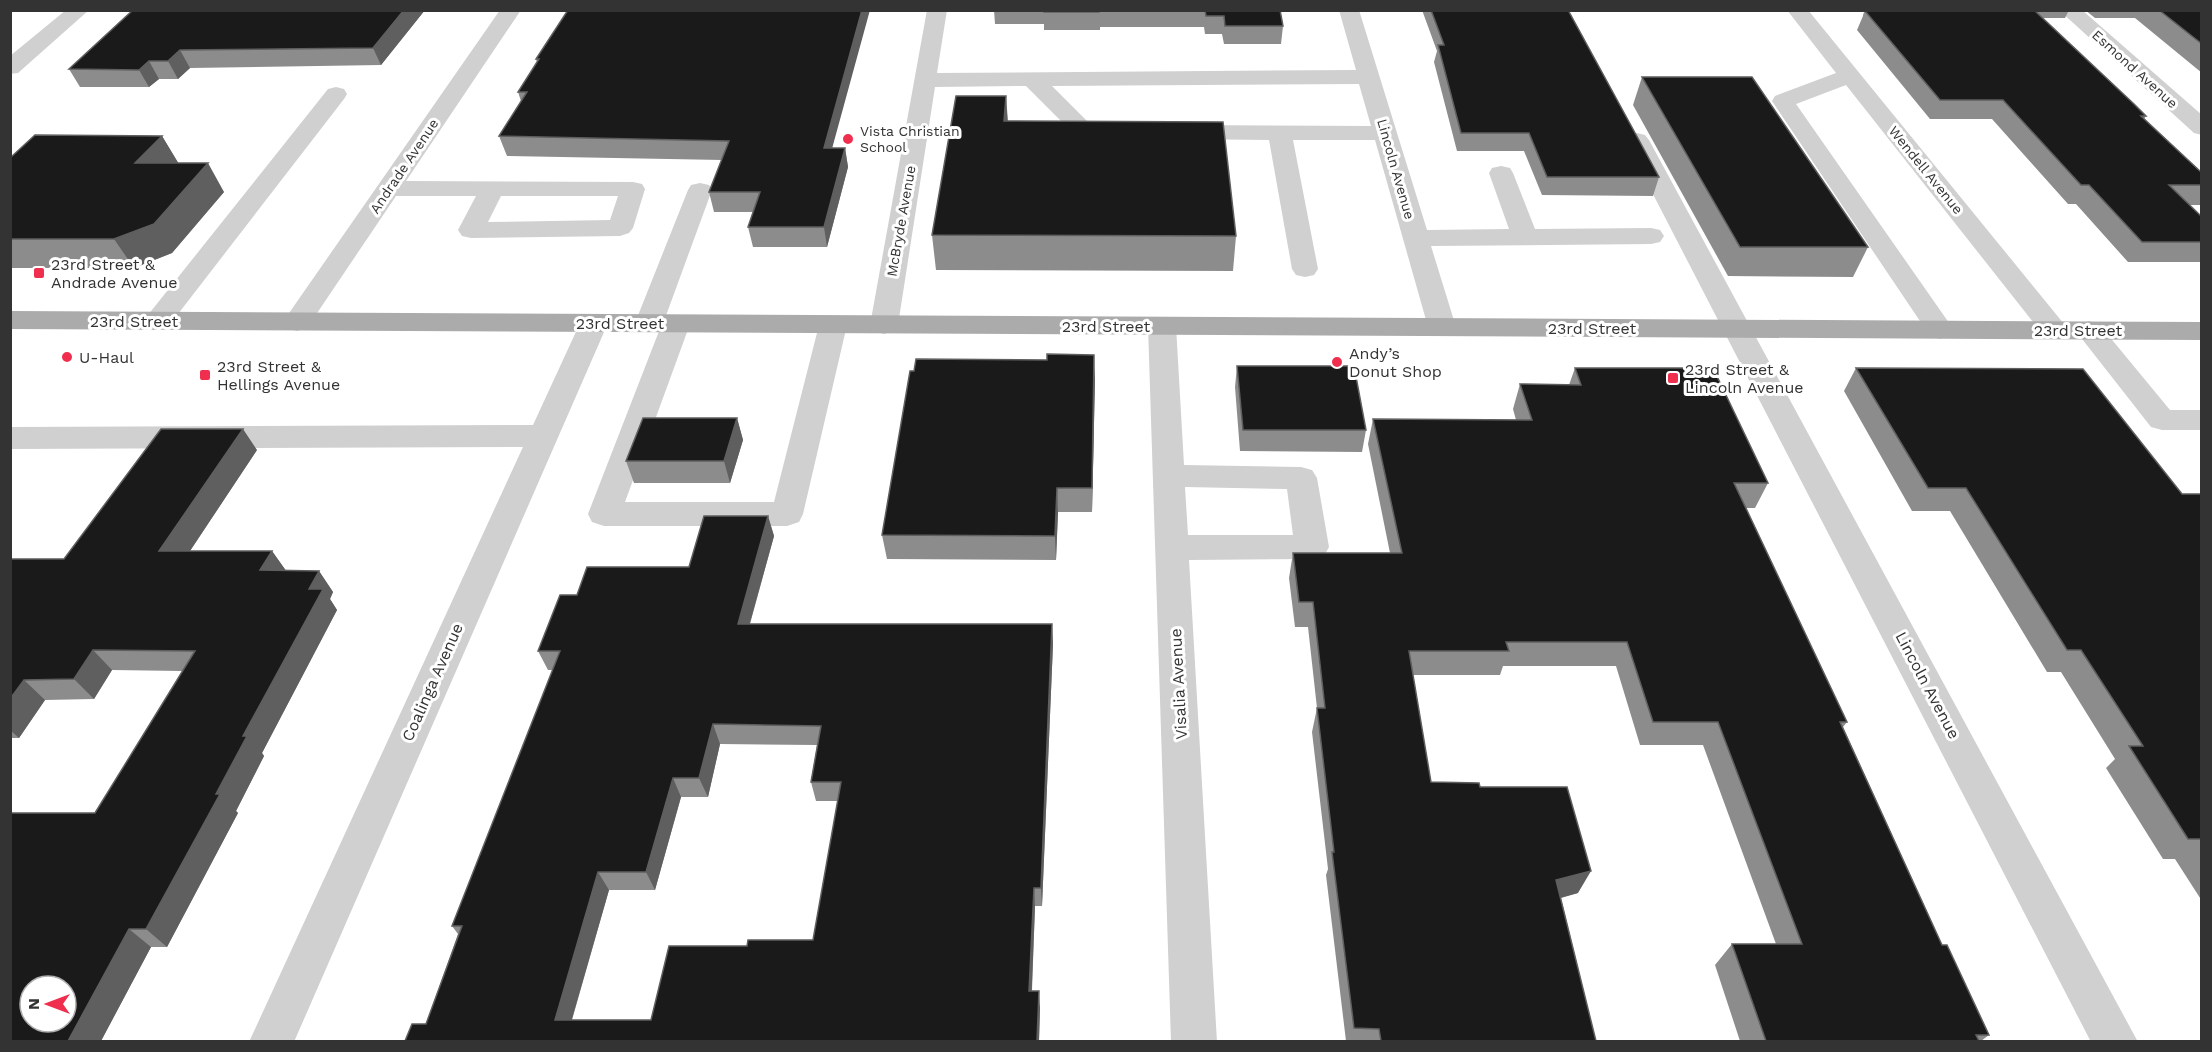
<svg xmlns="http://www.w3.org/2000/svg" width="2212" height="1052" font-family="'Work Sans',sans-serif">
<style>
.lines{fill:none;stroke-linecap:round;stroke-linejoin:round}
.minor{fill:#d0d0d0;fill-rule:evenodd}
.major{fill:#ababab;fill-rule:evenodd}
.wall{fill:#8c8c8c;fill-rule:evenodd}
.shaded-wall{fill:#5f5f5f}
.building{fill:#1a1a1a;stroke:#5f5f5f;stroke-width:1.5;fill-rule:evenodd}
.poi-dot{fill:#f02e4e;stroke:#fff;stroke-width:2}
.labels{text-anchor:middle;stroke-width:6;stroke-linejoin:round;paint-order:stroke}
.far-street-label{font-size:14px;fill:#333;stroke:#fff}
.far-poi-label{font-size:14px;fill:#333;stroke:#fff;text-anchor:start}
.poi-label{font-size:16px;fill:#333;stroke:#fff;text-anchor:start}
.street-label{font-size:16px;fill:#333;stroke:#fff}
</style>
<rect width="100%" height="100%" fill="#fff"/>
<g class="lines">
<path class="minor" d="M66 10H89L18 73 10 74V56Z
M500 10H521L406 181 633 182 642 184 645 189 633 228 629 233 620 236 471 238 462 236 458 230 476 196H396L307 328 297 331 287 328 283 322 287 316ZM501 196H618L610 220 488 222Z
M927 10H947L937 73 1356 70 1339 10H1359L1427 230 1509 229 1489 173 1492 168 1501 166 1510 168 1513 173 1535 229 1651 228 1660 230 1664 236 1660 242 1651 244 1431 246 1456 327 1452 333 1442 336 1432 333 1428 327 1375 140H1293L1318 269 1314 275 1305 277 1296 275 1292 269 1269 140 1181 139 1173 137 1169 132 1173 127 1181 125 1371 126 1359 84 1052 86 1090 124 1122 126 1126 131 1122 136H1076L1026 86 935 87 898 325 894 331 884 334 874 331 870 325Z
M1787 10H1808L2064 324 2068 330 2064 336 2054 339 2044 336 1846 85 1796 104 1954 330 1950 336 1940 339 1930 336 1772 101 1775 96 1836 73Z
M2059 10H2082L2202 115V135L2194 133Z
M336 87 344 89 347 94 344 99 168 327 158 330 148 327 144 321 148 315 328 89Z
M1637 133 1645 135 1649 140 2138 1042H2091L1625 140 1629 135Z
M700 183 709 185 712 190 664 321 666 318 676 315 686 318 690 324 625 502H774L819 325 823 319 833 316 843 319 847 325 803 514 799 522 787 526H604L592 522 588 514 661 326 649 332 639 329 635 323 688 190 691 185Z
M594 314 604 317 608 323 294 1042H249L523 447 10 449V427L533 425 580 323 584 317Z
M1162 317 1172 320 1176 326 1184 465 1301 467 1312 470 1317 478 1329 547 1324 556 1312 559 1189 560 1217 1042H1171L1148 326 1152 320ZM1185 487 1287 489 1293 535H1188Z
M2089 321 2099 324 2170 410H2202V430H2162L2151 427 2075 330 2079 324Z"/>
<path class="major" d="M10 311 2202 322V340L10 329Z"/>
</g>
<path class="wall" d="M133 10H425L381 65 190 68 178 79H159L149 87H80L69 69Z
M568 10 833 148H845L848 167 827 247H753L748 227 753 212H714L709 192 722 160 507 156 499 136 521 101 518 92 537 62 536 59Z
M994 10H1280L1283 26 1281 44H1224L1222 34H1205L1204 27H1100V30H1044V24H995Z
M1422 10H1568L1659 177 1653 196 1542 195 1524 151H1457L1434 62 1437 51Z
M1865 10H2069L2065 18H2043L2146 116 2144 119 2202 173V204L2201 205H2189L2202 217V262H2128L2076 204H2068L1992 119H1930L1857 30 1863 16V15Z
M2085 10H2202V73L2135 18H2095Z
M1642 77 1868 247 1853 277 1728 276 1633 105Z
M1006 96 1008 121 1236 236 1233 271 936 270 932 235Z
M162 136 178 163 224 192 172 253 134 268H10V158Z
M1237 366 1366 430 1362 452 1240 451 1235 387Z
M1575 368 1768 483 1755 508H1746L1847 722 1843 727 1942 945 1989 1035 1981 1041H1740L1715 965 1732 944H1776L1703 745H1640L1616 666H1503L1500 675H1413L1431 782 1480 787 1578 893 1561 898 1596 1041H1346L1326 875 1328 869 1312 732 1317 708 1308 627H1295L1289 578 1293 553H1390L1368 444 1373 419 1516 420 1513 409 1520 384 1569 385Z
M1856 368 2182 494H2202V901L2175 859H2163L2106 768 2115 759 2061 672H2047L1950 511H1912L1844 391Z
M1095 379 1092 512H1058L1056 560 887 559 882 535Z
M737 418 743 440 730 483H634L626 461Z
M257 450 190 551H272L286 571H319L333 592 330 599 337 610 262 753 264 756 236 811 238 813 167 947H151L101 1041 95 813 182 671 112 670 94 699 45 700 19 738H10V559H64Z
M768 516 774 536 750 624H1052L1053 644 1042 906H1035L1032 991 1040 1008 1039 1041 426 1024 458 934 452 926 553 670H548L538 651 577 595 689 567ZM720 744 817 745 811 782 816 801H838L813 940 747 946 651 1020H572L609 890H655L681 797H708Z"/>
<path class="shaded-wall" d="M404 10H425L381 65 373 48Z
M862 10H870L827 167 824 148Z
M180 50 190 68 178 79 168 61Z
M149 61 159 79 149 87 139 70Z
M1006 96 1008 130 1004 121Z
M162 136 179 164 135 163Z
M845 148 848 167 827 247 824 227Z
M208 163 224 192 172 253 134 268 114 239Z
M1094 355 1095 379 1092 512V488Z
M737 418 743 440 730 483 724 461Z
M243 429 257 450 176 572 159 551Z
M1057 488 1058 512 1056 560 1055 536Z
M768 516 774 536 744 644 738 624Z
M272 551 287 572 260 570Z
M319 571 333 592 330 599 337 610 262 753 264 756 236 811 238 813 167 947 146 929 243 736 309 589Z
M1052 624 1053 644 1042 906 1041 888Z
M93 650 112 670 94 699 74 679Z
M24 680 45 700 19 738 10 730V699Z
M713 724 720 744 708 797 699 778Z
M673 778 681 797 655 890 646 872Z
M1591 871 1578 893 1545 902 1556 880Z
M598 872 609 890 567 1036 555 1020Z
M1034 888 1035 906 1031 1008 1029 991Z
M129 929 151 947 101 1041H68Z
M1039 991 1040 1008 1039 1041H1037Z"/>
<path class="building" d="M133 10H404L373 48 180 50 168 61H149L139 70 69 69Z
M568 10H862L824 148H845L824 227H748L760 192H709L729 141 499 136 527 92H518L539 59H536Z
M1044 10H1100L1099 12H1044Z
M1205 10H1280L1283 26H1225L1224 16H1206Z
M1431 10H1568L1659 177H1547L1529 133H1461L1438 45H1444Z
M1883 10H2034L2134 104 2146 116H2141L2202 173V185H2169L2202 217V242H2142L2089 185H2081L2003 100H1940L1865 11H1884Z
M2159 10H2202V44Z
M1642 77H1752L1868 247H1740Z
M956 96H1006L1004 121 1223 122 1236 236 932 235Z
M35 135 162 136 135 163H208L154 224 114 239H10V158Z
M1047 354 1094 355 1092 488H1057L1055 536 882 535 910 371H914L916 359 1047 360Z
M1237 366H1354L1366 430H1243Z
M1575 368H1713L1768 483H1734L1847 722H1840L1942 945H1947L1989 1035H1976L1979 1041H1766L1732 944H1802L1718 722H1653L1627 642H1506L1509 651H1409L1431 782 1479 783 1480 787H1567L1591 871 1556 880 1596 1041H1381L1379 1029 1354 1028 1332 852H1334L1317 708H1325L1313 602H1299L1293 553H1402L1373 419 1532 420 1520 384 1581 385Z
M1856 368 2083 369 2182 494H2202V839H2188L2129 746H2143L2081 650H2067L1966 488H1928Z
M643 418H737L724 461H626Z
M161 429H243L159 551H272L260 570 319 571 309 589H323L243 736H247L216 794H220L146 929H129L68 1041H10V813H95L195 651 93 650 74 679 24 680 10 699V559H64ZM30 986H66V1022H30Z
M704 516H768L738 624H1052L1041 888H1034L1029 991H1039L1037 1041H405L412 1024H426L462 926H452L560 651H538L560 595H577L587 567H689ZM713 724 821 726 811 782H841L813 940H748L747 946H669L651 1020H555L598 872H646L673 778H699Z"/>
<g class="poi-dot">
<circle cx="848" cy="139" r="6"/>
<rect x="33" y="267" width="12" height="12" rx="3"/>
<circle cx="67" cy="357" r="6"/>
<circle cx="1337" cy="362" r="6"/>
<rect x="199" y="369" width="12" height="12" rx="3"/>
<rect x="1667" y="372" width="12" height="12" rx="3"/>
</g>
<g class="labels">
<g class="far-street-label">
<text transform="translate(2135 69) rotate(42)" y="5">Esmond Avenue</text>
<text transform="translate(404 166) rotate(-56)" y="5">Andrade Avenue</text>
<text transform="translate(1396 169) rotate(74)" y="5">Lincoln Avenue</text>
<text transform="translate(1926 170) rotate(51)" y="5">Wendell Avenue</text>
<text transform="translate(901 221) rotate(-80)" y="5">McBryde Avenue</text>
</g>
<g class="far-poi-label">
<text x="860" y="136">Vista Christian<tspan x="860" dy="16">School</tspan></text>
</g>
<g class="poi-label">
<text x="51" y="270">23rd Street &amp;<tspan x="51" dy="18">Andrade Avenue</tspan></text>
<text x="1349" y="359">Andy’s<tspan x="1349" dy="18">Donut Shop</tspan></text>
<text x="79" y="363">U-Haul</text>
<text x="217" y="372">23rd Street &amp;<tspan x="217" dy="18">Hellings Avenue</tspan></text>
<text x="1685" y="375">23rd Street &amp;<tspan x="1685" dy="18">Lincoln Avenue</tspan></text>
</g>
<g class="street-label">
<text x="134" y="327">23rd Street</text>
<text x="620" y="329">23rd Street</text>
<text x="1106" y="332">23rd Street</text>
<text x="1592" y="334">23rd Street</text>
<text x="2078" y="336">23rd Street</text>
<text transform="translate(432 682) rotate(-66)" y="6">Coalinga Avenue</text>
<text transform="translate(1178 684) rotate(-93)" y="6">Visalia Avenue</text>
<text transform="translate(1928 685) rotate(62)" y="6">Lincoln Avenue</text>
</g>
</g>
<rect width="2212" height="1052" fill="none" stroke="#333333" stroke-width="24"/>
<g transform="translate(48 1004) rotate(270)"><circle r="28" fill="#ffffff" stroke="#adadad" stroke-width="1.5"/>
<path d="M0-4.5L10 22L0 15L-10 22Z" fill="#f02e4e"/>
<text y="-9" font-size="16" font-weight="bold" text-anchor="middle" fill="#333333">N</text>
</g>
</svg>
